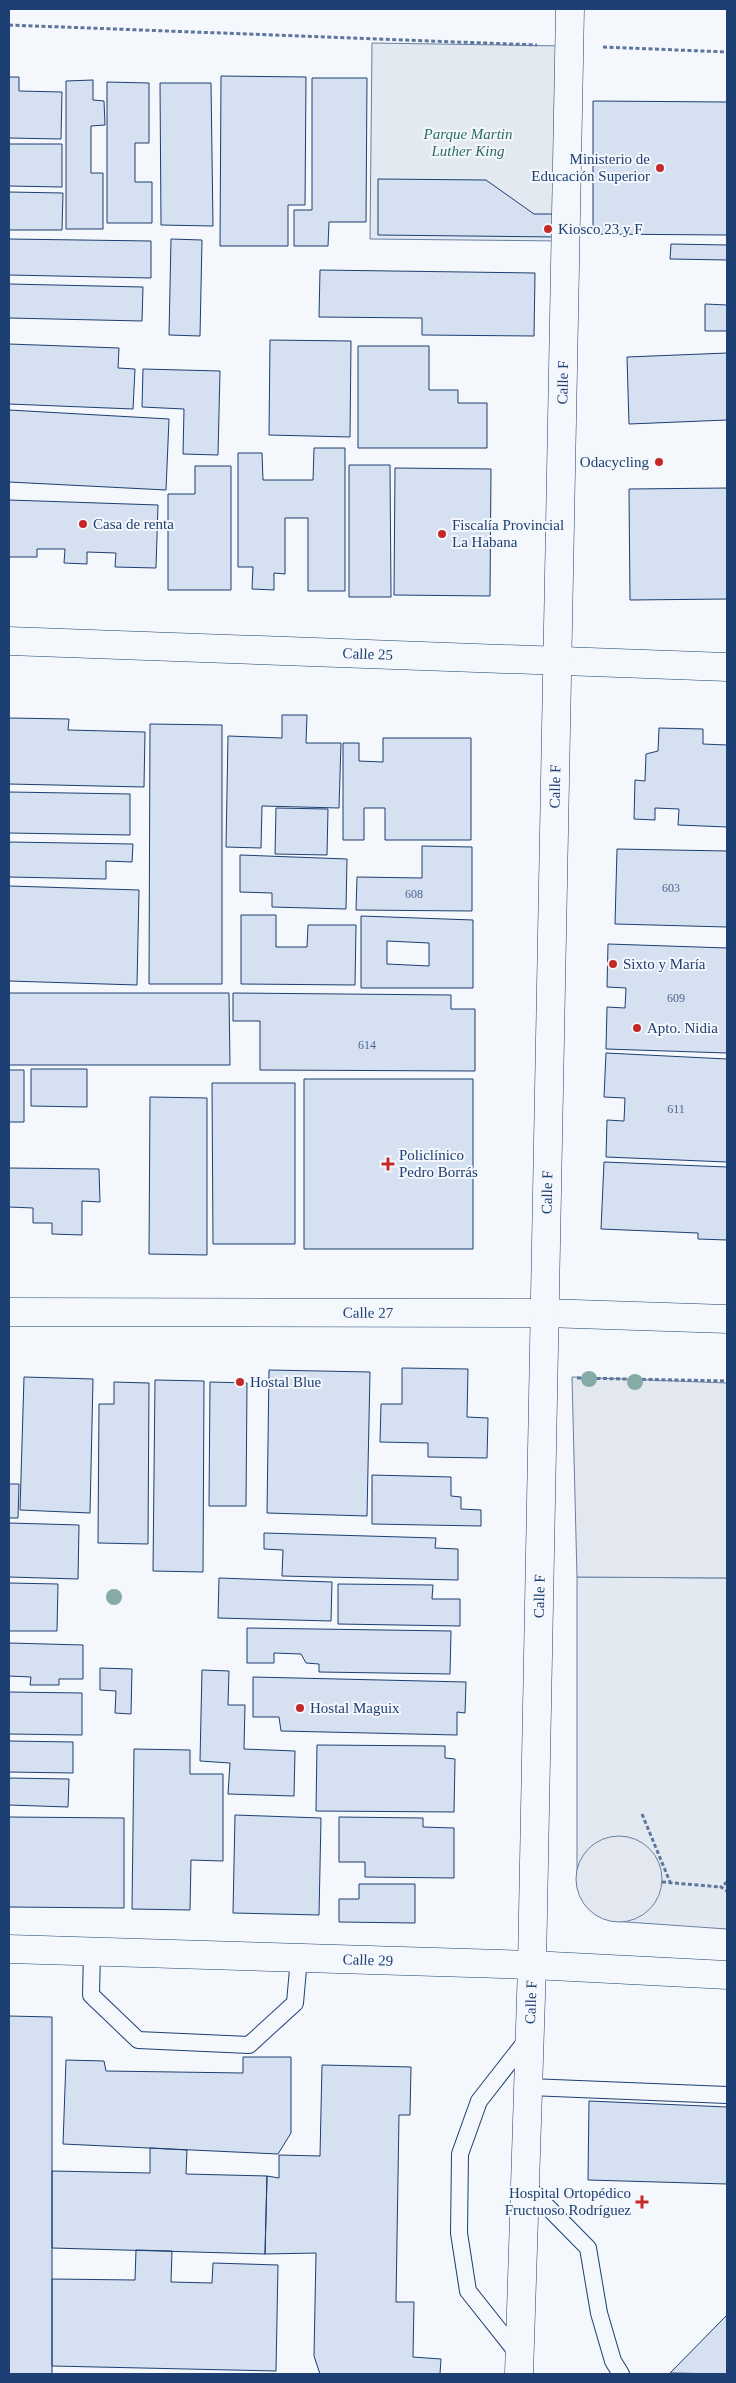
<svg xmlns="http://www.w3.org/2000/svg" width="736" height="2383" font-family="'Times New Roman',serif">
<style>
.green{fill:#e3e9f0;stroke:#687fa3}
.parking{fill:#e3e8f0;stroke:#687fa3}
.building{fill:#d5e0f0;stroke:#1d3f73;fill-rule:evenodd}
.lines{fill:none;stroke-linecap:round;stroke-linejoin:round}
.service-casing{stroke:#1d3f73;stroke-width:18}
.minor-casing{stroke:#1d3f73;stroke-width:29}
.tertiary-casing{stroke:#1d3f73;stroke-width:29}
.path{stroke:#5e769c;stroke-width:3;stroke-dasharray:4 2.5;stroke-linecap:butt}
.service{stroke:#f4f7fb;stroke-width:16}
.minor{stroke:#f4f7fb;stroke-width:28}
.tertiary{stroke:#f4f7fb;stroke-width:28}
.tree{fill:#86aba6}
.poi-dot{fill:#c62828;stroke:#f4f7fb;stroke-width:2}
.labels{text-anchor:middle;stroke-width:4;stroke-linejoin:round;paint-order:stroke}
.number-label{font-size:12px;fill:#4b6792}
.park-label{font-size:15px;font-style:italic;fill:#2c6c60;stroke:#f4f7fb}
.poi-label{font-size:15px;fill:#1d3f73;stroke:#f4f7fb;text-anchor:start}
.street-label{font-size:15px;fill:#1d3f73;stroke:#f4f7fb}
</style>
<rect width="100%" height="100%" fill="#f4f7fb"/>
<path class="green" d="M372 43 565 46 563 241 370 239Z
M577 1577 727 1578V1929L612 1921C592 1914 582 1903 577 1883Z"/>
<path class="parking" d="M572 1377 727 1383V1578L577 1577Z
M576 1879a43 43 0 1 1 86 0a43 43 0 1 1-86 0Z"/>
<path class="building" d="M221 76 306 77 305 205H288V246H220Z
M9 77H19V91L62 92 61 139 9 138Z
M312 78H367L366 222H329L328 246H294V210H312Z
M93 80V100L104 101 105 125 91 126V173H103V229H66V81Z
M107 82 149 83V143H135V182H152V223H107Z
M160 83H211L213 226 161 225Z
M593 101 727 102V235L593 234Z
M9 144H62V187L9 186Z
M378 179 486 180 534 214H557V237L378 235Z
M9 192 63 193 62 230H9Z
M9 239 151 241V278L9 275Z
M171 239 202 240 200 336 169 335Z
M671 244 727 245V260L670 259Z
M320 270 535 273 534 336 422 335V318L319 317Z
M9 284 143 287 142 321 9 318Z
M705 304 727 305V331H705Z
M270 340 351 341 350 437 269 435Z
M9 344 119 348 118 368 135 369 133 409 9 404Z
M358 346H429V390H458V403H487V448H358Z
M727 353V420L629 424 627 357Z
M143 369 220 371 218 455 183 454 184 409 142 407Z
M9 410 169 419 166 490 9 482Z
M314 448H345V591H308V518H285V574L274 573V590L252 589 253 567H238V453H262L263 480H313Z
M349 465H390L391 597H349Z
M195 466H231V590H168V494H195Z
M395 468 491 469 490 596 394 595Z
M727 488V599L630 600 629 489Z
M9 500 158 505 156 568 115 567 116 553 87 552V564L64 563 65 549H37V557H9Z
M282 715H307L306 743H341L339 808 262 806 261 848 226 847 228 736 282 738Z
M9 718 69 719 68 730 145 732 144 787 9 784Z
M150 724 222 725V984H149Z
M659 728 703 729V744L727 745V827L678 825 679 809 655 808V820L634 819 635 780 645 781 646 754 658 751Z
M383 738H471V840H385V808H364V840H343V743H359V761L383 762Z
M9 792 130 794V835L9 833Z
M276 808 328 809 327 855 275 854Z
M9 842 133 844 132 862 106 861V879L9 877Z
M422 846 472 847V911L356 910 357 877 422 878Z
M617 849 727 851V927L615 924Z
M240 855 347 859 346 909 272 907V893L240 892Z
M9 886 139 890 137 985 9 981Z
M241 915H276V947H307L308 925H356L355 985 241 984Z
M361 916 473 920V988H361ZM387 941 429 943V966L387 964Z
M608 944 727 948V1053L606 1049 607 1007 625 1008 626 988 607 987Z
M9 993H229L230 1065H9Z
M233 993 451 995V1009H475V1071L260 1070V1021H233Z
M606 1053 727 1059V1162L606 1157 607 1120 624 1121 625 1098 604 1097Z
M31 1069H87V1107L31 1106Z
M9 1070H24V1122H9Z
M304 1079H473V1249H304Z
M212 1083H295V1244H213Z
M150 1097 207 1098V1255L149 1254Z
M604 1162 727 1167V1240L698 1239V1233L601 1229Z
M9 1168 99 1169 100 1202 82 1201V1235L52 1234V1223H33V1208L9 1207Z
M402 1368 468 1369 467 1417 488 1418 487 1458 428 1457V1443L380 1442 381 1404H402Z
M269 1370 370 1372 367 1516 267 1513Z
M24 1377 93 1379 90 1513 20 1510Z
M155 1380 204 1381 203 1572 153 1571Z
M114 1382 149 1383 148 1544 98 1543 99 1404H114Z
M210 1382 247 1383 246 1506H209Z
M372 1475 451 1477V1496L461 1497V1509L481 1510V1526L372 1524Z
M9 1484H19L18 1518H9Z
M9 1523 79 1525 78 1579 9 1577Z
M264 1533 436 1538 435 1548 458 1549V1580L282 1576 283 1550 264 1549Z
M219 1578 332 1582 331 1621 218 1618Z
M9 1583 58 1584 57 1631H9Z
M338 1584 433 1585 432 1599H460V1626L338 1624Z
M247 1628 451 1631 450 1674 319 1672V1664L306 1663 301 1654 274 1653V1663H247Z
M9 1643 83 1645V1679H59V1685H30L31 1677 9 1676Z
M100 1668 132 1669 131 1714 115 1713 116 1691 100 1690Z
M202 1670 229 1671 228 1705H245L244 1749 295 1751 294 1796 228 1794 230 1763 200 1761Z
M253 1677 466 1682 465 1713 457 1712V1735L281 1731 279 1717H253Z
M9 1692 82 1693V1735L9 1734Z
M9 1741 73 1742V1773L9 1772Z
M317 1745 445 1746V1758L455 1759 454 1812 316 1811Z
M134 1749 190 1750V1774H223V1861L191 1860 190 1910 132 1909Z
M9 1778 69 1779 68 1807 9 1805Z
M235 1815 321 1818 319 1915 233 1913Z
M9 1817 124 1818V1908L9 1907Z
M339 1817 423 1818V1827L454 1828V1878L365 1877V1862H339Z
M359 1884H415V1923L339 1922V1899H359Z
M9 2016 52 2017V2374H9Z
M243 2057H291V2133L278 2154 63 2144 66 2060 104 2061 106 2071 243 2073Z
M322 2065 411 2067 410 2115H399L396 2302H414L413 2357 441 2359 440 2374H320L314 2356 316 2253 265 2254 267 2176 279 2178V2155L320 2156Z
M589 2101 727 2107V2184L588 2180Z
M150 2148 187 2150 186 2174 267 2176 265 2254 52 2248V2171L150 2173Z
M136 2250 172 2251 171 2282 212 2283 213 2263 278 2265 276 2371 52 2366V2279L135 2280Z
M727 2315V2374L670 2373Z"/>
<g class="lines">
<g class="service-casing">
<path id="service" d="M92 1952 91 1995 138 2040 249 2045 295 2003 299 1958
M529 2087 727 2095
M525 2184 588 2248 599 2313 613 2361 621 2374
M518 2354 468 2291 459 2233 460 2154 479 2101 529 2037"/>
</g>
<g class="minor-casing">
<g id="minor">
<path id="s1" d="M9 641 727 667"/>
<path id="s2" d="M9 1312 545 1313 727 1319"/>
<path id="s3" d="M519 2374 532 1965 570 9"/>
</g>
</g>
<g class="tertiary-casing">
<g id="tertiary">
<path id="s4" d="M9 1949 532 1965 727 1975"/>
</g>
</g>
<path class="path" d="M9 25 537 45
M603 47 727 52
M577 1378 727 1381
M642 1814 670 1882
M662 1882 721 1887
M727 1882 721 1887 727 1891"/>
<use href="#service" class="service"/>
<use href="#minor" class="minor"/>
<use href="#tertiary" class="tertiary"/>
</g>
<g class="tree">
<circle cx="589" cy="1379" r="8"/>
<circle cx="635" cy="1382" r="8"/>
<circle cx="114" cy="1597" r="8"/>
</g>
<g class="poi-dot">
<circle cx="660" cy="168" r="5"/>
<circle cx="548" cy="229" r="5"/>
<circle cx="659" cy="462" r="5"/>
<circle cx="83" cy="524" r="5"/>
<circle cx="442" cy="534" r="5"/>
<circle cx="613" cy="964" r="5"/>
<circle cx="637" cy="1028" r="5"/>
<path d="M385.5 1156.5h5v5h5v5h-5v5h-5v-5h-5v-5h5z"/>
<circle cx="240" cy="1382" r="5"/>
<circle cx="300" cy="1708" r="5"/>
<path d="M639.5 2194.5h5v5h5v5h-5v5h-5v-5h-5v-5h5z"/>
</g>
<g class="labels">
<g class="number-label">
<text x="671" y="892">603</text>
<text x="414" y="898">608</text>
<text x="676" y="1002">609</text>
<text x="367" y="1049">614</text>
<text x="676" y="1113">611</text>
</g>
<g class="park-label">
<text x="468" y="139">Parque Martin<tspan x="468" dy="17">Luther King</tspan></text>
</g>
<g class="poi-label">
<text x="650" y="164" text-anchor="end">Ministerio de<tspan x="650" dy="17">Educación Superior</tspan></text>
<text x="558" y="234">Kiosco 23 y F</text>
<text x="649" y="467" text-anchor="end">Odacycling</text>
<text x="93" y="529">Casa de renta</text>
<text x="452" y="530">Fiscalía Provincial<tspan x="452" dy="17">La Habana</tspan></text>
<text x="623" y="969">Sixto y María</text>
<text x="647" y="1033">Apto. Nidia</text>
<text x="399" y="1160">Policlínico<tspan x="399" dy="17">Pedro Borrás</tspan></text>
<text x="250" y="1387">Hostal Blue</text>
<text x="310" y="1713">Hostal Maguix</text>
<text x="631" y="2198" text-anchor="end">Hospital Ortopédico<tspan x="631" dy="17">Fructuoso Rodríguez</tspan></text>
</g>
<g class="street-label">
<text dy="5" stroke="none"><textPath href="#s3" startOffset="1992">Calle F</textPath></text>
<text dy="5" stroke="none"><textPath href="#s1" startOffset="359">Calle 25</textPath></text>
<text dy="5" stroke="none"><textPath href="#s3" startOffset="1588">Calle F</textPath></text>
<text dy="5" stroke="none"><textPath href="#s3" startOffset="1182">Calle F</textPath></text>
<text dy="5" stroke="none"><textPath href="#s2" startOffset="359">Calle 27</textPath></text>
<text dy="5" stroke="none"><textPath href="#s3" startOffset="778">Calle F</textPath></text>
<text dy="5" stroke="none"><textPath href="#s4" startOffset="359">Calle 29</textPath></text>
<text dy="5" stroke="none"><textPath href="#s3" startOffset="372">Calle F</textPath></text>
</g>
</g>
<rect width="736" height="2383" fill="none" stroke="#1d3f73" stroke-width="20"/>
</svg>
